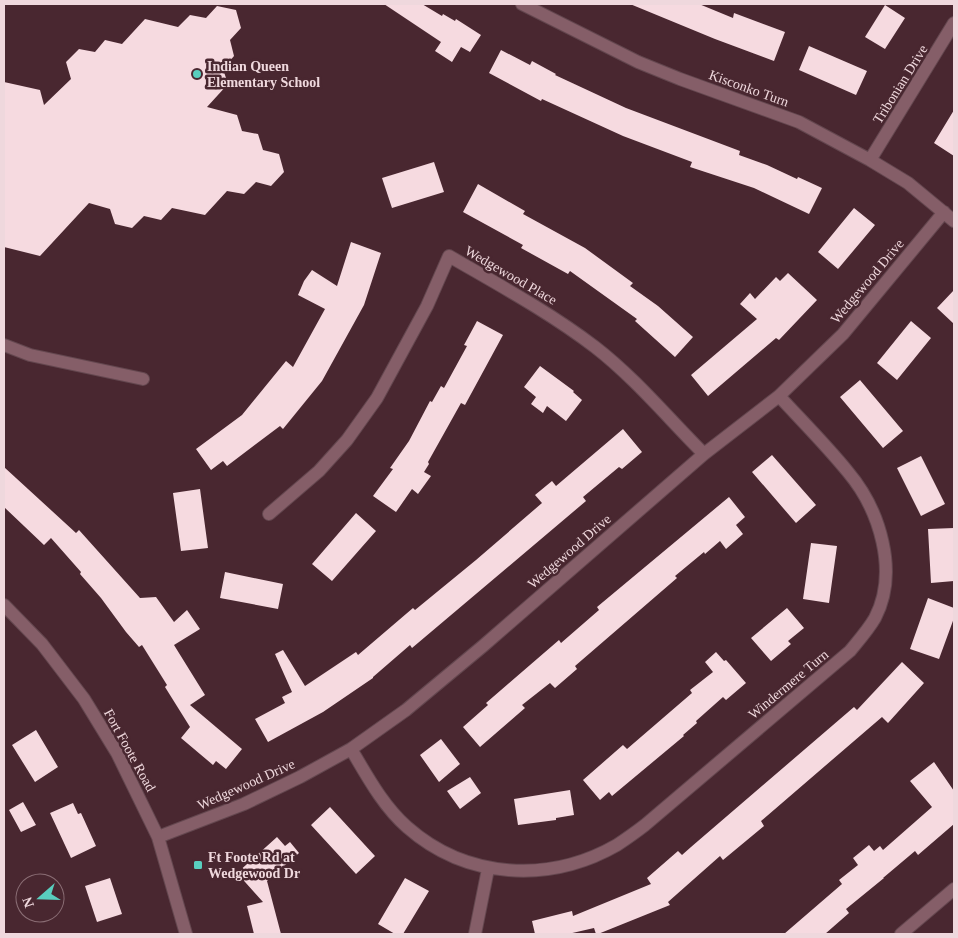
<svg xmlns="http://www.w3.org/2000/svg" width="958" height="938" font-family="'Times New Roman',serif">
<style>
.building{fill:#f6dae0}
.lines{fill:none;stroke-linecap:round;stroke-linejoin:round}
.minor-casing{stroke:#64474f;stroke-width:14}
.minor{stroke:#855e68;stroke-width:12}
.poi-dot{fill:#59cebe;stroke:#492730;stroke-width:2}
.labels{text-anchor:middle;stroke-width:5;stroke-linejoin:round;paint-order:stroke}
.poi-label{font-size:14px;font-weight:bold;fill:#efd8dd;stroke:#492730;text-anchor:start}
.street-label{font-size:14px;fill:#efd8dd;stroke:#492730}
</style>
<rect width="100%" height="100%" fill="#492730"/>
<path class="building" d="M384 4H422L442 16 443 14 455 21 456 19 481 35 470 52 461 47 452 62 435 51 441 42Z
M630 4H699L733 18 734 13 785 32 774 61 715 39Z
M885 5 905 18 885 49 865 37Z
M217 6 236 10 241 28 230 40 234 56 223 69 228 84 207 107 237 115 242 131 258 134 263 150 279 154 284 172 271 186 256 182 244 194 227 191 205 215 172 208 161 220 144 216 132 228 115 224 110 209 89 203 40 256 4 247V82L40 90 44 105 71 79 66 62 79 49 95 52 105 40 122 44 145 19 178 27 190 15 206 18Z
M809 46 867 71 856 95 799 70Z
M501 50 530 65 532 61 556 74 555 75 626 108 740 151 739 155 767 165 797 179 798 177 822 188 809 214 754 188 690 167 692 162 623 136 542 99 541 101 489 73Z
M954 110V156L934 143Z
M434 162 444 192 392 208 382 178Z
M478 184 525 211 523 214 585 248 633 283 630 286 658 306 693 337 675 357 635 321 637 319 570 271 568 274 521 248 523 245 463 212Z
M854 208 875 225 838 269 818 252Z
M351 242 381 253 364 305 322 381 283 429 280 426 227 466 223 461 211 470 196 449 242 415 286 361 293 367 325 309 298 295 304 281 312 270 337 286Z
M788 273 817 300 779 340 776 338 708 396 691 375 757 319 740 304 750 293 755 299 776 277 780 281Z
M954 290V324L937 308Z
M477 321 503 335 465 405 461 403 428 462 429 464 424 472 431 476 418 494 412 489 396 512 373 496 393 469 390 468 409 441 430 401 432 402 441 386 444 388 467 346 464 345Z
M911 321 931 338 897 380 877 363Z
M540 366 574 391 573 392 582 400 566 421 547 406 543 413 531 404 536 397 524 387Z
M860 380 903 431 883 448 840 397Z
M623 429 642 452 622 469 619 467 583 497 586 501 412 648 410 645 373 677V678L323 712 268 742 255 719 285 703 282 697 292 692 275 654 283 650 305 686 356 652 358 655 413 608 415 610 476 560 542 503 535 495 552 481 556 486Z
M772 455 816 505 796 523 752 472Z
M921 456 945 504 921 516 897 468Z
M4 467 76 533 79 530 140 598 156 597 174 622 187 610 200 629 174 645 205 695 190 705 242 749 226 769 216 761 213 765 181 738 190 727 165 687 167 685 142 645 139 647 126 632 101 598 80 574 81 572 51 538 44 545 4 507Z
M200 489 208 548 181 551 173 493Z
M729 497 745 517 736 525 743 534 726 549 720 541 705 554 704 552 675 576 677 578 575 666 577 669 555 688 550 683 522 705 525 708 480 747 463 727 488 705 486 703 559 640 561 643 599 610 597 607Z
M356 513 376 531 332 581 312 564Z
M954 528V581L931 583 928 529Z
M811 543 837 546 829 603 803 599Z
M225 572 283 584 278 609 220 598Z
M928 598 954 608V618L939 659 910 649Z
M787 608 804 628 788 641 791 644 771 661 751 638Z
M716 652 724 661 726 660 746 683 726 700 723 697 696 721 697 723 683 735 684 736 612 796 609 792 600 800 583 780 623 745 627 749 692 693 690 690 713 672 705 662Z
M902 662 924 683 888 723 882 717 761 821 764 826 723 860 720 856 668 902 670 905 598 934H596L594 928 568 934H535L532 921 572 911 573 916 651 884 647 878 678 851 682 855 691 847 854 707 857 710Z
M36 730 58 767 35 782 12 745Z
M441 739 460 764 439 782 420 755Z
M934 762 954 791V824L918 855 915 851 883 878H884L846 909 849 913 825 934H784L842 884 839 880 858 865 853 858 869 845 874 851 880 846 883 850 932 807 910 781Z
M470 777 481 793 460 809 447 791Z
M570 790 574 815 556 818V820L518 825 514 799Z
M23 802 36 825 21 832 9 810Z
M73 803 78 814 81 813 96 846 71 858 50 813Z
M330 807 375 856 356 874 311 825Z
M277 837 285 846 290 842 299 853 267 881 281 934H254L247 906 263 902 237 873Z
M110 878 122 914 97 922 85 886Z
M405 878 429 891 403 934H395L378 924Z"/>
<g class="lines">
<g class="minor-casing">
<path id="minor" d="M522 4 638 62 680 79 799 122 870 160 908 183 954 221
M870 160 954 23
M4 345 30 355 143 379
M269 514 319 471 347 440 377 398 427 306 449 256C499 285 549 312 595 347 635 378 668 418 704 454
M4 605 42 644 84 699 117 753 158 837 186 934
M351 749C367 776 383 806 407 827 466 879 549 884 617 845 626 839 636 832 645 825L850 651C859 640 868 630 875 618 899 572 880 510 848 472 827 446 802 421 779 396
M158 837 244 804 300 777 351 749 406 710 483 646 704 454 779 396 843 334 944 212
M475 934 488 869
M901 934 954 889"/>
</g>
<use href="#minor" class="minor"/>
</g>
<g class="poi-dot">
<circle cx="197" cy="74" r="5"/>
<rect x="193" y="860" width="10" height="10" rx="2.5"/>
</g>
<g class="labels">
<g class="poi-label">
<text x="207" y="71">Indian Queen<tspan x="207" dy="16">Elementary School</tspan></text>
<text x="208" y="862">Ft Foote Rd at<tspan x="208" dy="16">Wedgewood Dr</tspan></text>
</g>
<g class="street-label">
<text transform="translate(900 84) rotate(-58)" y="5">Tribonian Drive</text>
<text transform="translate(749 88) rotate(20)" y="5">Kisconko Turn</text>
<text transform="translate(511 275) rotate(30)" y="5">Wedgewood Place</text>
<text transform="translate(867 281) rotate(-50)" y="5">Wedgewood Drive</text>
<text transform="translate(569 551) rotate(-41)" y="5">Wedgewood Drive</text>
<text transform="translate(788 684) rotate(-40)" y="5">Windermere Turn</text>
<text transform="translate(130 750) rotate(61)" y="5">Fort Foote Road</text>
<text transform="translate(246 784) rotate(-24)" y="5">Wedgewood Drive</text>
</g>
</g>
<rect width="958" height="938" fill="none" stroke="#efd8dd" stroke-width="10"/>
<g transform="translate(40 898) rotate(250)"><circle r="24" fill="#492730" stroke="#8b6e75"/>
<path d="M0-4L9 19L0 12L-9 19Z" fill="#59cebe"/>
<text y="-8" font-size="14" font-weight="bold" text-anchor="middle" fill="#efd8dd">N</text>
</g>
</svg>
